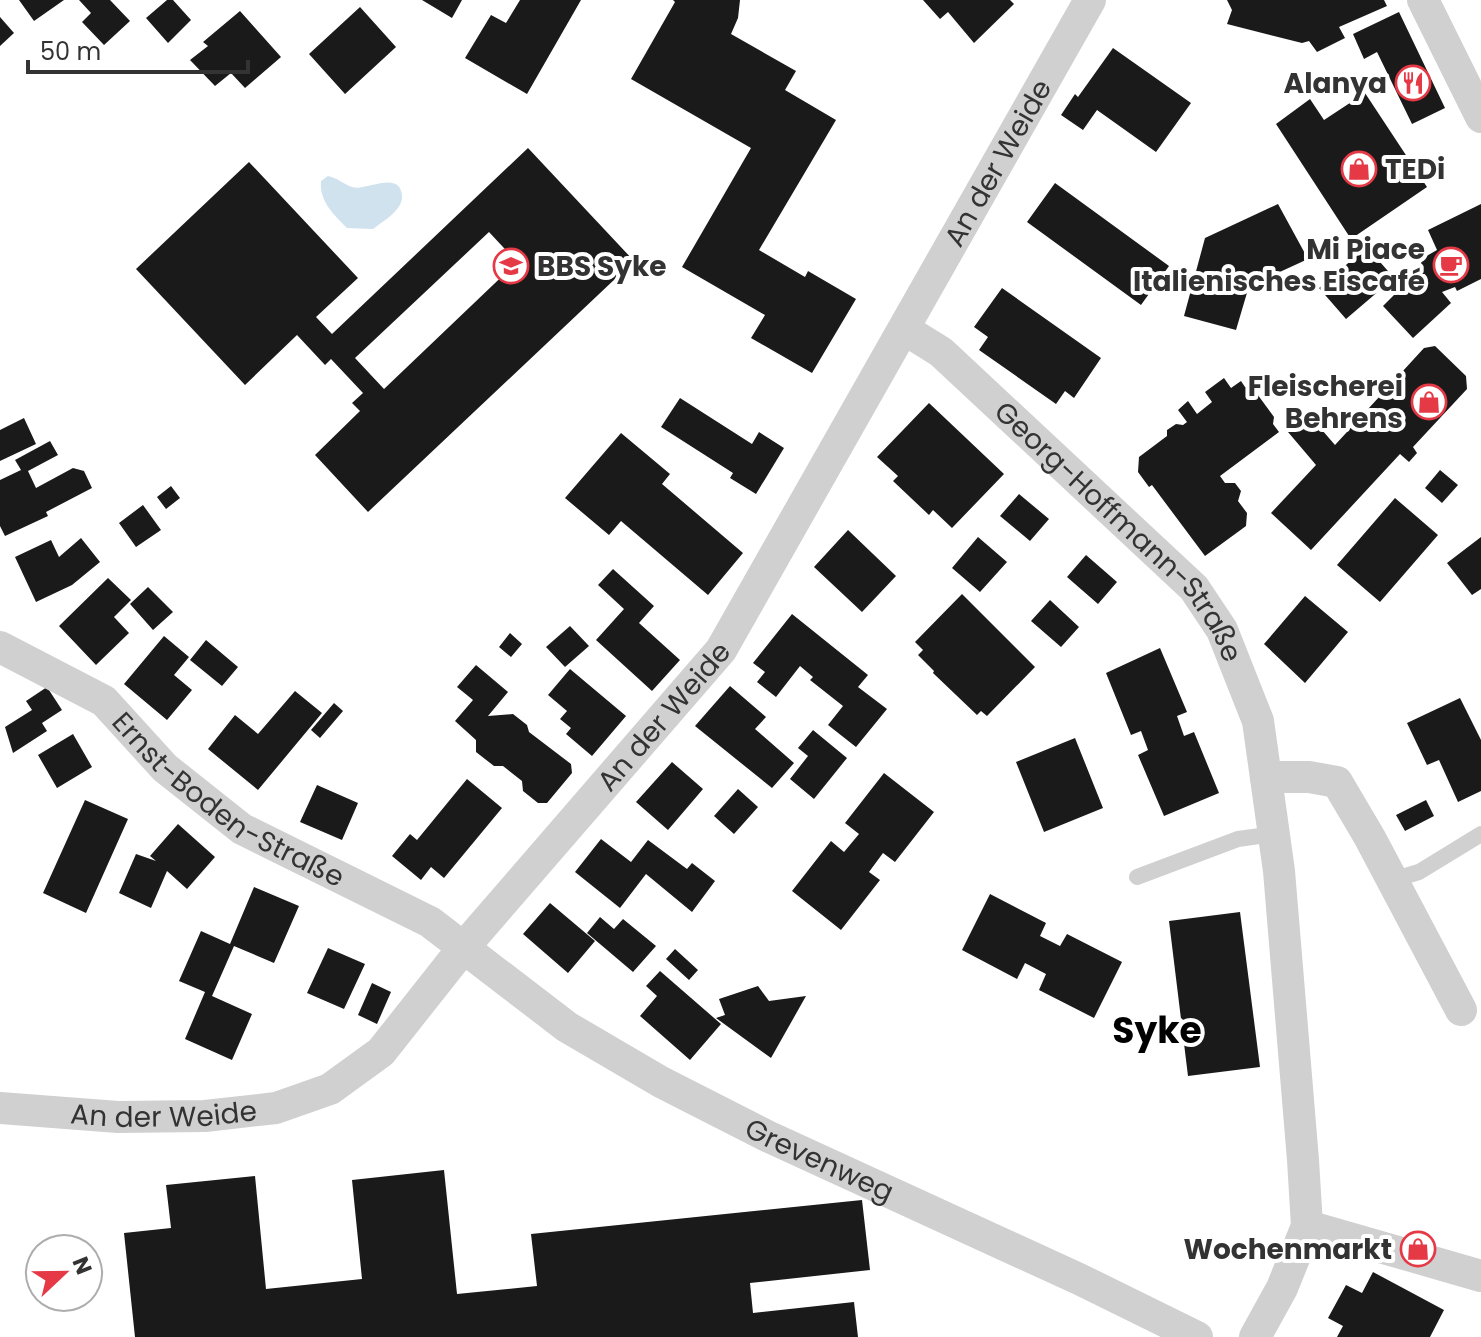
<svg xmlns="http://www.w3.org/2000/svg" width="1481" height="1337" font-family="Poppins,sans-serif">
<style>
.water{fill:#cfe2ee}
.building{fill:#1a1a1a;fill-rule:evenodd}
.lines{fill:none;stroke-linecap:round;stroke-linejoin:round}
.service{stroke:#d0d0d0;stroke-width:16}
.minor{stroke:#d0d0d0;stroke-width:32}
.labels{text-anchor:middle;stroke-width:8;stroke-linejoin:round;paint-order:stroke}
.poi-label{font-size:28px;font-weight:bold;fill:#333;stroke:#fff;text-anchor:end}
.street-label{font-size:28px;fill:#333;stroke:#fff}
.district-label{font-size:36px;font-weight:bold;fill:#000;stroke:#fff}
</style>
<rect width="100%" height="100%" fill="#fff"/>
<path class="water" d="M328 176C338 178 343 184 352 187 365 192 400 169 402 196 403 210 382 222 373 229L347 228C334 215 319 201 321 181Z"/>
<path class="building" d="M19 0H64L34 21Z
M79 0H110L130 21 104 45 82 22 91 13Z
M167 0H173L191 20 168 43 146 18Z
M422 0H462L452 18Z
M520 0H581L527 94 465 58 491 15 506 23Z
M673 0H740L738 18 731 34 796 71 785 90 836 120 759 250 805 277 808 271 856 299 812 373 751 338 765 315 682 267 751 148 631 79 675 2Z
M923 0H1010L1014 4 974 43 948 12 940 19Z
M1227 0H1384L1387 6 1339 27 1345 38 1317 52 1309 41 1302 43 1227 24 1232 10Z
M360 7 396 47 345 94 309 54Z
M240 11 281 57 245 88 231 73 215 86 190 60 208 46 203 42Z
M1399 12 1445 108 1412 124 1377 52 1364 59 1353 34Z
M0 17 14 33 0 46Z
M1113 48 1191 103 1156 152 1097 110 1083 130 1061 115 1075 94 1078 97Z
M1365 93 1427 187 1351 239 1276 124 1310 99 1324 120Z
M528 148 634 261 368 512 315 455 360 411 352 403 363 393 331 359 325 365 297 335 245 385 136 269 249 162 358 278 316 317 332 334ZM489 232 517 262 384 389 355 358Z
M1055 183 1169 266 1141 305 1027 222Z
M1278 204 1308 259 1249 286 1236 330 1184 316 1205 238Z
M1481 204V279L1457 291 1455 287 1442 292 1451 303 1413 338 1383 306 1418 271 1423 258 1437 250 1428 230Z
M1367 247 1394 278 1346 319 1319 288Z
M1002 288 1101 358 1074 398 1065 391 1056 404 979 350 988 337 974 327Z
M1435 346 1466 376 1467 389 1413 447 1417 453 1409 462 1400 454 1311 550 1271 513 1316 465 1288 432 1309 415 1335 445 1424 348Z
M1224 378 1231 388 1241 381 1245 387H1252L1274 417 1273 424 1279 432 1220 476 1225 483H1235L1241 491 1238 501 1247 513 1246 526 1205 556 1152 485 1149 487 1138 472 1139 457 1167 436V430L1176 424 1183 425 1187 422 1178 410 1188 401 1197 414 1212 402 1205 392Z
M680 398 752 444 759 432 784 448 756 494 730 478 733 473 661 427Z
M929 403 1004 474 952 528 933 510 929 515 893 481 898 476 877 457Z
M24 418 36 444 0 461V430Z
M621 433 670 474 662 484 743 553 708 595 621 521 609 535 565 498Z
M50 441 58 455 28 471 36 488 73 468 84 471 92 488 46 512 48 516 5 536 0 526V480L21 470 15 460Z
M1440 470 1458 485 1442 503 1425 488Z
M171 486 180 498 166 509 157 497Z
M1019 494 1049 519 1030 541 1000 516Z
M1395 498 1438 535 1380 602 1337 565Z
M143 505 161 530 136 547 119 523Z
M848 530 896 576 862 612 814 567Z
M978 537 1007 562 980 592 952 568Z
M1481 537V589L1472 595 1447 563Z
M81 538 100 562 72 585 36 602 15 557 51 540 59 557Z
M1086 555 1117 582 1098 604 1067 577Z
M613 569 654 606 639 623 680 660 652 691 596 640 624 609 598 585Z
M108 578 131 600 114 617 129 633 96 665 59 626Z
M148 587 173 612 153 630 130 604Z
M962 594 1035 667 987 716 981 711 977 715 933 673 934 671 918 655 923 650 915 642Z
M1305 596 1348 632 1305 683 1264 644Z
M1050 600 1079 627 1061 647 1031 621Z
M792 614 868 675 858 687 887 709 856 747 828 725 843 706 810 680 813 677 800 666 776 697 757 682 765 672 753 663Z
M570 626 589 646 565 667 546 647Z
M510 633 522 644 511 657 499 647Z
M164 636 189 657 174 675 192 690 167 720 124 684Z
M206 640 238 667 222 686 190 660Z
M1160 648 1187 712 1177 716 1184 736 1194 732 1219 793 1164 816 1138 755 1148 750 1141 731 1131 735 1106 673Z
M476 665 508 692 488 716 513 714 527 725 529 732 571 764 572 773 547 803H538L523 791 522 781 503 766H494L476 752V740L455 721 473 700 457 687Z
M570 669 626 716 592 756 566 734 571 728 560 719 567 711 548 695Z
M730 686 766 717 755 729 794 763 772 788 695 726Z
M47 687 62 710 42 723 47 731 13 753 5 727 32 710 26 701Z
M295 691 322 713 258 790 208 749 235 715 258 734Z
M1460 698 1481 740V791L1458 802 1439 760 1427 765 1407 723Z
M334 703 343 711 320 738 311 730Z
M813 730 847 758 814 799 790 779 808 756 798 748Z
M73 734 92 767 57 788 38 755Z
M1075 738 1103 808 1044 832 1016 762Z
M672 762 703 789 668 830 636 802Z
M884 773 934 812 895 862 883 853 869 872 880 880 841 930 792 891 831 841 844 852 859 834 845 823Z
M467 779 502 808 444 878 431 867 421 880 392 856 410 834 417 840Z
M317 785 358 803 342 840 300 822Z
M738 789 758 807 734 834 714 816Z
M85 800 128 819 86 913 43 893Z
M1426 800 1434 816 1405 831 1396 815Z
M178 824 215 857 187 889 167 871 151 908 119 893 136 854 156 861 150 856Z
M601 839 631 862 648 840 687 869 692 863 715 881 692 912 646 874 620 908 575 872Z
M254 887 299 906 274 963 234 946 212 996 252 1014 232 1060 185 1039 205 992 179 981 201 931 230 944Z
M990 894 1046 923 1040 936 1060 946 1067 934 1122 962 1094 1018 1039 990 1046 974 1025 963 1017 979 962 950Z
M550 903 595 941 568 973 523 934Z
M1240 912 1260 1067 1188 1076 1169 921Z
M600 917 614 929 623 919 656 946 633 972 587 933Z
M328 948 365 964 344 1009 307 993Z
M675 949 698 970 689 980 666 959Z
M660 971 721 1024 690 1060 640 1016 657 996 646 986Z
M372 983 391 992 377 1024 358 1015Z
M758 986 769 1001 806 996 771 1058 716 1018 725 1015 719 999Z
M444 1170 457 1294 537 1286 531 1234 862 1200 870 1270 750 1283 753 1313 854 1302 858 1337H135L124 1233 171 1228 166 1185 255 1176 266 1289 362 1279 352 1180Z
M1373 1272 1444 1310 1430 1337H1337L1343 1326 1328 1318 1346 1285 1362 1293Z"/>
<g class="lines">
<path class="service" d="M1137 877 1238 839 1274 834
M1392 880 1419 872 1481 834"/>
<g class="minor">
<path d="M1423 0 1481 117"/>
<path id="s1" d="M904 329 941 352 1194 588 1222 630 1258 721 1279 871 1303 1160 1307 1226 1282 1288 1255 1337"/>
<path id="s2" d="M0 647 104 701 165 768 242 829 430 922 567 1027 661 1082 767 1136 1079 1279 1197 1337"/>
<path d="M1266 777H1309L1337 782 1370 838 1461 1010"/>
<path id="s3" d="M0 1108 118 1117 205 1116 276 1108 330 1089 381 1052 464 947 721 650 1090 0"/>
<path d="M1307 1226 1481 1276"/>
</g>
</g>
<defs>
<g id="restaurant-ring" transform="scale(1.8)"><circle r="9.5" fill="#fff" stroke="#e63946" stroke-width="1.5"/><path d="M-5-6h1v4h1v-4h1v4h1v-4h1v5L-1.5 .5V6h-2V.5L-5-1ZM5-6V6H3V1.5H1.5Q1.5-4 5-6Z" fill="#e63946"/></g>
<g id="shop-ring" transform="scale(1.8)"><circle r="9.5" fill="#fff" stroke="#e63946" stroke-width="1.5"/><path d="M-5-2.5h2.3a2.7 3.5 0 0 1 5.4 0H5L5.5 6h-11ZM-1.5-2.5h3a1.5 2.3 0 0 0-3 0Z" fill="#e63946"/></g>
<g id="cafe-ring" transform="scale(1.8)"><circle r="9.5" fill="#fff" stroke="#e63946" stroke-width="1.5"/><path d="M-5.5-4.5H6V0H3Q3 3.5 0 3.5H-2.5Q-5.5 3.5-5.5 0ZM3-3.2v2h1.7v-2ZM-6 4.5H4V6H-6Z" fill="#e63946"/></g>
<g id="school-ring" transform="scale(1.8)"><circle r="9.5" fill="#fff" stroke="#e63946" stroke-width="1.5"/><path d="M0-5L7-2L0 1L-7-2ZM-4 1L0 2.5L4 1V4Q0 6-4 4Z" fill="#e63946"/></g>
</defs>
<g fill-rule="evenodd">
<use href="#restaurant-ring" x="1413" y="83"/>
<use href="#shop-ring" x="1359" y="169"/>
<use href="#cafe-ring" x="1451" y="265"/>
<use href="#school-ring" x="511" y="266"/>
<use href="#shop-ring" x="1429" y="402"/>
<use href="#shop-ring" x="1418" y="1249"/>
</g>
<g class="labels">
<g class="poi-label">
<text x="1387" y="93">Alanya</text>
<text x="1385" y="179" text-anchor="start">TEDi</text>
<text x="1425" y="259">Mi Piace<tspan x="1425" dy="32">Italienisches Eiscafé</tspan></text>
<text x="537" y="276" text-anchor="start">BBS Syke</text>
<text x="1403" y="396">Fleischerei<tspan x="1403" dy="32">Behrens</tspan></text>
<text x="1392" y="1259">Wochenmarkt</text>
</g>
<g class="street-label">
<text dy="10" stroke="none"><textPath href="#s3" startOffset="1484">An der Weide</textPath></text>
<text dy="10" stroke="none"><textPath href="#s1" startOffset="298">Georg-Hoffmann-Straße</textPath></text>
<text dy="10" stroke="none"><textPath href="#s3" startOffset="836">An der Weide</textPath></text>
<text dy="10" stroke="none"><textPath href="#s2" startOffset="278">Ernst-Boden-Straße</textPath></text>
<text dy="10" stroke="none"><textPath href="#s3" startOffset="164">An der Weide</textPath></text>
<text dy="10" stroke="none"><textPath href="#s2" startOffset="974">Grevenweg</textPath></text>
</g>
<g class="district-label">
<text x="1157" y="1043">Syke</text>
</g>
</g>
<g transform="translate(64 1273) rotate(68)"><circle r="38" fill="#ffffff" stroke="#adadad" stroke-width="2"/>
<path d="M0-6L14 30L0 20L-14 30Z" fill="#e63946"/>
<text y="-12" font-size="22" font-weight="bold" text-anchor="middle" fill="#333333">N</text>
</g>
<path d="M28 60v12h220v-12" fill="none" stroke="#333333" stroke-width="4"/>
<text x="40" y="60" font-size="24" fill="#333333" stroke="#ffffff" stroke-width="6" paint-order="stroke">50 m</text>
</svg>
